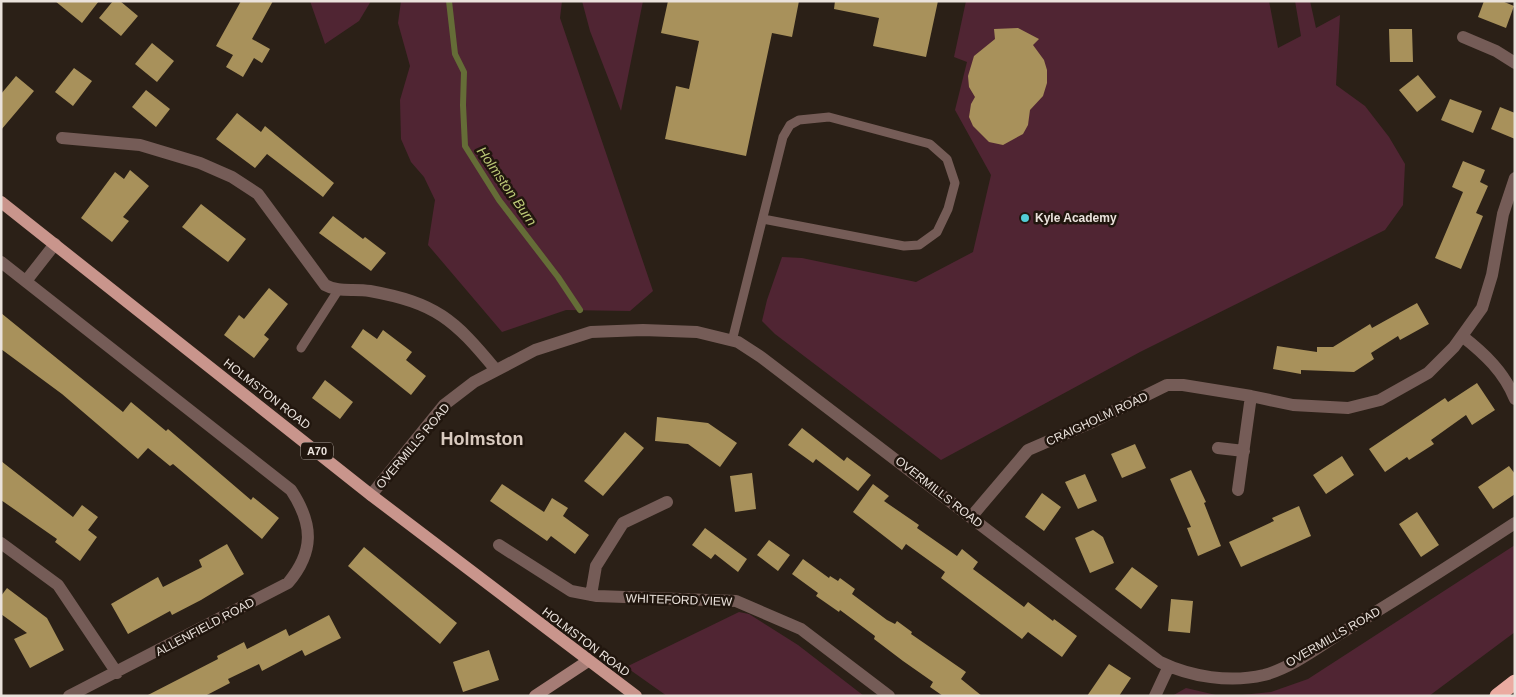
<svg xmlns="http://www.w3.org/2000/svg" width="1516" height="697" font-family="Arial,sans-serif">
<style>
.green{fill:#502533}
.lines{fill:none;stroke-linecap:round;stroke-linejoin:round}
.stream{stroke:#656d37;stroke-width:6}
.building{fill:#a8915b}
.lane{stroke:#755c57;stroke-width:9}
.street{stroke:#755c57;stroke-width:12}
.secondary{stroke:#a57c75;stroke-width:12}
.primary{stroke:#c9958c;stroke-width:12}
.highway{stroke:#ebaba1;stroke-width:15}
.poi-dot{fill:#52ccd6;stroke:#21160e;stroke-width:2}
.labels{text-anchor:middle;stroke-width:5;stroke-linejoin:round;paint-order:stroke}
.shield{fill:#21160e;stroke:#aea59e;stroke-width:1}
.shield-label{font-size:11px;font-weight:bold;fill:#eae2dc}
.poi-label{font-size:12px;font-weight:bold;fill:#eae2dc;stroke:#21160e;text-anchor:start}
.street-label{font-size:12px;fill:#eae2dc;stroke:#21160e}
.water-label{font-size:14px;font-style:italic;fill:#bcc977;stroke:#21160e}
.district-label{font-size:18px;font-weight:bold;fill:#d9cabf;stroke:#21160e}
</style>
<rect width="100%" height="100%" fill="#2b2017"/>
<path class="green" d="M310 1H371L359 21 325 44Z
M401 1H562L560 18 653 291 630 311 566 310 502 332 428 245 435 200 424 177 411 162 401 139 400 100 410 66 398 23Z
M582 1H643L621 111 590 31Z
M966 1H1269L1278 48 1301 36 1295 1H1310L1316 28 1340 15 1336 85 1365 106 1389 137 1405 164 1403 205 1385 230 1140 352 941 460 775 334 762 321 767 300 782 257 802 258 916 282 973 252 991 175 955 110 967 62 954 57Z
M1515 545V632L1429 696H1232L1271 692 1308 679Z
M739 612 749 614 798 645 864 696H667L626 667Z
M1186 688 1220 696H1172Z"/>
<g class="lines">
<path class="stream" d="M449 1 455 54 464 72 463 105 465 146 499 200 558 277 580 310"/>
</g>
<path class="building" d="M55 1H99L82 23Z
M113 1H120L138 16 121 36 99 18Z
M241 1H273L252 39 270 49 262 63 254 58 243 77 226 67 233 55 216 46Z
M668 1H799L792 37 772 33 746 156 665 139 676 86 689 89 699 41 661 33Z
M835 1H938L926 57 873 46 879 18 834 9Z
M1484 1H1502L1514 6 1506 28 1478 17Z
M1018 28 1039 39 1033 45 1044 60 1047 70V83L1043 96 1030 110 1028 125 1023 134 1003 145 989 142 973 126 969 117 971 104 975 97 969 87 968 76 974 56 995 39 994 29Z
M1389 29H1412L1413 62H1390Z
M152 43 174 61 157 82 135 64Z
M74 68 92 81 73 106 55 92Z
M1418 75 1436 97 1417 112 1399 90Z
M16 76 34 91 1 130V94Z
M146 90 170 109 156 127 132 107Z
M1450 99 1482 111 1473 133 1441 120Z
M1500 107 1515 113V139L1491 129Z
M237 113 261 132 265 126 334 183 323 197 267 154 255 168 216 139Z
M1463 161 1485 170 1480 182 1488 186 1476 213 1483 216 1461 269 1435 258 1463 192 1452 187Z
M130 170 149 186 123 217 129 221 112 242 81 218 115 172 124 179Z
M201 204 246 239 228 262 182 227Z
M333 216 363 239 365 237 386 253 371 271 319 233Z
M269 288 288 304 264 335 269 339 254 358 224 335 239 315 244 319Z
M1417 303 1429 324 1400 340 1398 336 1371 353 1374 359 1354 372 1301 370V374L1273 369 1277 346 1317 352V347H1333L1370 324 1372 328Z
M1 313 123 412 131 402 166 431 168 429 251 500 253 497 279 518 262 539 173 464 170 466 148 448 138 459 62 394 1 349Z
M363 329 377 339 383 330 412 352 406 360 426 376 411 395 351 347Z
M325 380 353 402 340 419 312 398Z
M1477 383 1495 410 1472 425 1466 415 1431 440 1434 444 1409 460 1407 457 1385 472 1369 449 1445 398 1448 402Z
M657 417 708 423 737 443 720 467 688 444 655 441Z
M802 428 844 461 847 457 871 475 858 491 816 459 813 463 788 445Z
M625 432 644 448 603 496 584 481Z
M1135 444 1146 468 1122 478 1111 454Z
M1342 456 1354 475 1326 494 1313 475Z
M1 461 73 517 82 505 98 517 88 530 97 537 80 561 55 542 57 539 1 500Z
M1509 466 1515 474V494L1493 509 1478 487Z
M1191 470 1206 502 1204 503 1221 546 1198 556 1187 528 1191 527 1170 479Z
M752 473 756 509 735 512 730 476Z
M1085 474 1097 501 1078 509 1065 482Z
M502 484 544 512 552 498 568 508 563 516 589 535 575 554 551 536 547 541 490 501Z
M873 484 889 496 884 501 919 525 917 528 957 556 962 549 978 562 973 569 1024 607 1028 602 1053 621 1054 619 1077 636 1062 657 1028 632 1022 639 941 578 945 572 906 544 902 550 853 512Z
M1042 493 1061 507 1044 531 1025 517Z
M1299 506 1311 536 1241 567 1229 542 1274 521 1272 518Z
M1417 512 1439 545 1421 557 1399 524Z
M705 528 747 559 738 572 715 554 711 559 692 545Z
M1093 530 1103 537 1114 563 1090 573 1075 538Z
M769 540 790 555 778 571 757 555Z
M227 544 244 574 201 600 172 615 170 611 128 634 111 604 158 577 163 587 202 567 199 560Z
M364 547 457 623 440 644 348 566Z
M803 559 829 578 830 576 838 581 840 578 855 589 852 594 887 620 895 624 897 621 912 632 911 634 966 672 961 679 982 696H943L930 687 933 682 903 661 874 639 875 636 840 610 839 612 816 596 818 593 792 574Z
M1132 567 1158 586 1141 609 1115 589Z
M7 588 47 618 64 650 30 668 14 639 27 633 1 614V596Z
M1171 599 1193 601 1190 633 1168 631Z
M329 615 341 638 305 656 302 650 262 671 259 664 228 679 230 683 205 696H146L218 659 217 656 244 642 247 649 286 629 289 636Z
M489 650 499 680 463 692 453 662Z
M1109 664 1131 678 1119 696H1087Z"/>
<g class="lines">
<path class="lane" d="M732 341 783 137 790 125 799 120 829 117 930 144 947 159 955 183 948 209 937 232 919 245 904 246 763 219
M301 348 339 289"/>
<path class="street" d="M1463 37 1496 51 1515 63
M62 138 140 145 200 163 232 177 258 194 325 285C339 293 354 288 370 291 436 303 454 319 496 370
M1 262 291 490C314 525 314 552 288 583L69 696
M26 281 55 244
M1462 336C1485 354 1504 372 1515 399
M1218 448 1244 451
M1238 490 1251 396
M371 495 444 405 474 382 535 350 591 332 643 330 697 332 738 342 761 357 1160 662C1191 677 1230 683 1264 675 1291 668 1317 648 1341 633 1400 598 1457 561 1515 523
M971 517 1028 450 1088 424 1167 385H1183L1251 396 1293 405 1348 408 1380 400 1428 373 1454 347 1482 308 1492 275 1503 214 1515 178
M1 543 58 585 117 673
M499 545 571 591 597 596 736 601 801 629 889 696
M591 595 596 566 623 523 667 502
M1155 696 1169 666"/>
<path class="secondary" d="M535 696 588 661"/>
<path class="primary" d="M1 202 371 495 636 696"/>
<path class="highway" d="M1497 696 1515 682"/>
</g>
<circle class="poi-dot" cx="1025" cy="218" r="5"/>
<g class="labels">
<rect class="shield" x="301" y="442.5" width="32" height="17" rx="4"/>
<g class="shield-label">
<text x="317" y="455">A70</text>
</g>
<g class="poi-label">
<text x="1035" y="222">Kyle Academy</text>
</g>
<g class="street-label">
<text transform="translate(267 394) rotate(38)" y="4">HOLMSTON ROAD</text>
<text transform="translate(1097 419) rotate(-25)" y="4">CRAIGHOLM ROAD</text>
<text transform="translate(413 446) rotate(-50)" y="4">OVERMILLS ROAD</text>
<text transform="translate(939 492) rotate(38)" y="4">OVERMILLS ROAD</text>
<text transform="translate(679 600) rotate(2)" y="4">WHITEFORD VIEW</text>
<text transform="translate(205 627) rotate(-28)" y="4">ALLENFIELD ROAD</text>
<text transform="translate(1333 637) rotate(-30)" y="4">OVERMILLS ROAD</text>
<text transform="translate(586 642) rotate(37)" y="4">HOLMSTON ROAD</text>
</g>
<g class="water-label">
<text transform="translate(507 186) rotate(55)" y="5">Holmston Burn</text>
</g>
<g class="district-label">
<text x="482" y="445">Holmston</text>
</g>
</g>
<rect width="1516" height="697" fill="none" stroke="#eae2dc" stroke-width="5"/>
</svg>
